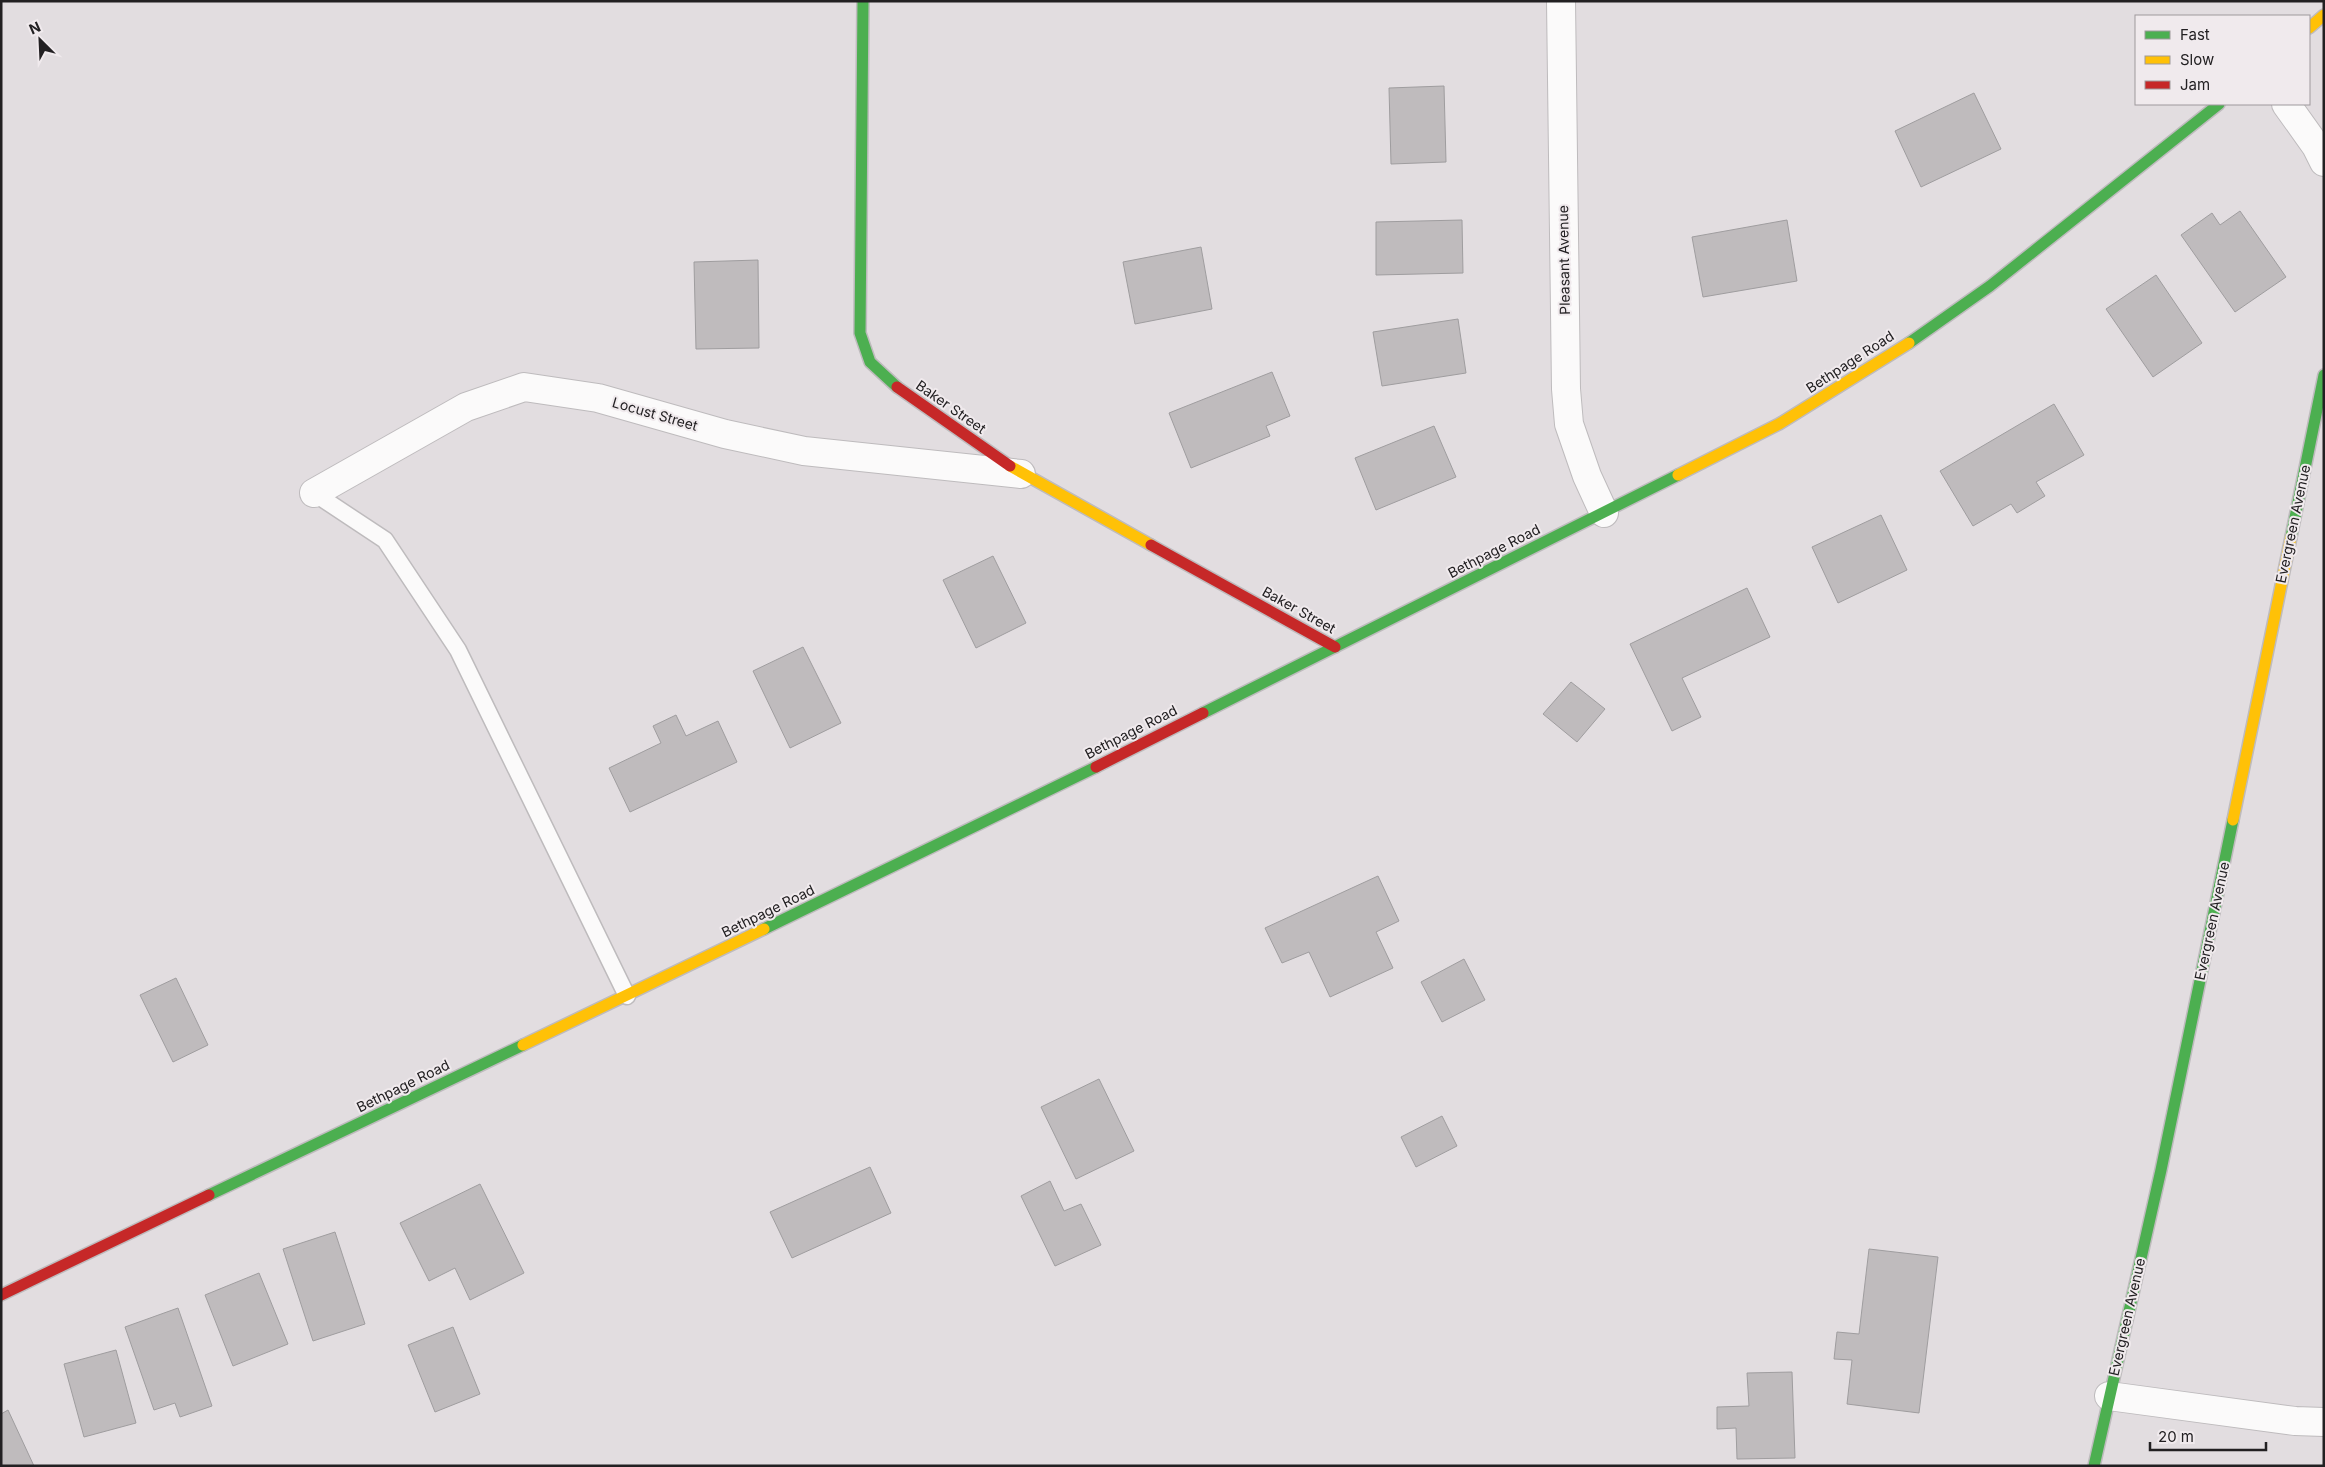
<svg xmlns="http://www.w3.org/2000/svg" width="2325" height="1467" font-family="Inter,sans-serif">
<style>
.building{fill:#bfbbbd;stroke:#9f9d9f}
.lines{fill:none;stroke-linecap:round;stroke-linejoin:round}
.lane-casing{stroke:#bebbbd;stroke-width:19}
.street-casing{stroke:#bebbbd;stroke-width:30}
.fast-casing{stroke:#bebbbd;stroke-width:14}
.slow-casing{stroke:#bebbbd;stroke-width:14}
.jam-casing{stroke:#bebbbd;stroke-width:14}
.lane{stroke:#fbfafa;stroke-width:16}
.street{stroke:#fbfafa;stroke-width:28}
.fast{stroke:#4caf50;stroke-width:11}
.slow{stroke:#ffc107;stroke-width:11}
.jam{stroke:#c62828;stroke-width:11}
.labels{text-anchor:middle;stroke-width:4;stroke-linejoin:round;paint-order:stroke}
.street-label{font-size:14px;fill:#222022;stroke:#f0eaed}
</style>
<rect width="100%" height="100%" fill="#e2dde0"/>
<path class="building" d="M1444 86 1446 162 1391 164 1389 88Z
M1974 93 2001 149 1921 187 1895 131Z
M2240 211 2286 277 2235 312 2181 235 2212 213 2220 225Z
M1462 220 1463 273 1376 275V222Z
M1787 220 1797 281 1703 297 1692 237Z
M1201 247 1212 309 1135 324 1123 262Z
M758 260 759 348 696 349 694 262Z
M2156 275 2202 343 2153 377 2106 309Z
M1458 319 1466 373 1382 386 1373 332Z
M1272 372 1290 416 1266 426 1270 436 1191 468 1169 413Z
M2054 404 2084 455 2036 482 2045 496 2017 513 2011 504 1973 526 1940 471Z
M1434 426 1456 477 1376 510 1355 458Z
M1881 515 1907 570 1838 603 1812 547Z
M993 556 1026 623 976 648 943 580Z
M1747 588 1770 637 1682 678 1701 717 1672 731 1630 644Z
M803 647 841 723 790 748 753 671Z
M1571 682 1605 709 1577 742 1543 714Z
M676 715 686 736 718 721 737 762 630 812 609 768 661 743 653 726Z
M1378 876 1399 921 1376 932 1393 968 1330 997 1309 952 1282 963 1265 928Z
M1464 959 1485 1000 1442 1022 1421 982Z
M176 978 208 1045 173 1062 140 995Z
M1099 1079 1134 1151 1076 1179 1041 1107Z
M1442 1116 1457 1146 1416 1167 1401 1137Z
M870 1167 891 1213 792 1258 770 1212Z
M1050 1181 1064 1211 1081 1204 1101 1245 1055 1266 1021 1196Z
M480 1184 524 1273 470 1300 455 1268 429 1281 400 1223Z
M335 1232 365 1324 313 1341 283 1249Z
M1869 1249 1938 1257 1919 1413 1847 1404 1852 1360 1834 1359 1837 1332 1859 1334Z
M259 1273 288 1344 233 1366 205 1295Z
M178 1308 212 1406 180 1417 175 1403 154 1410 125 1327Z
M453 1327 480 1394 435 1412 408 1345Z
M116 1350 136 1423 84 1437 64 1364Z
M1792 1372 1795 1458 1737 1459 1736 1428 1717 1429V1407L1749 1406 1747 1373Z
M8 1410 34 1466H1V1414Z"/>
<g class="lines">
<g class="lane-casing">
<path id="lane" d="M314 493 385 540 458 650 627 996"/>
</g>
<g class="street-casing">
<path id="street" d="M1561 1 1566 389 1569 424 1587 476 1604 513
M2286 104 2316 146 2324 162
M314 493 466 407 524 387 598 398 725 434 804 451 1021 474
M2109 1396 2295 1421 2324 1422"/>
</g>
<g class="fast-casing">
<path id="fast" d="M863 1 860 333 870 362 897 387
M1909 343 1990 286 2219 104
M2291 537 2324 375
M1203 713 1678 475
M764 929 1096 767
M209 1195 523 1045
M2094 1466 2161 1170 2233 820"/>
</g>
<g class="slow-casing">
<path id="slow" d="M2309 28 2324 15
M1010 466 1151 545
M1678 475 1779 424 1909 343
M2233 820 2291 537
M523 1045 764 929"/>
</g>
<g class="jam-casing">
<path id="jam" d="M897 387 1010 466
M1151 545 1335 647
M1096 767 1203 713
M1 1295 209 1195"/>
</g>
<use href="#lane" class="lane"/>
<use href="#street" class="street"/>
<use href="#fast" class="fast"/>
<use href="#slow" class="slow"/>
<use href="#jam" class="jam"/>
</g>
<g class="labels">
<g class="street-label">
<text transform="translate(1564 260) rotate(-91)" y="5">Pleasant Avenue</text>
<text transform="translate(1850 362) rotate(-33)" y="5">Bethpage Road</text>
<text transform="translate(951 407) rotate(35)" y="5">Baker Street</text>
<text transform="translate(655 414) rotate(16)" y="5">Locust Street</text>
<text transform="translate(2293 524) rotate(-78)" y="5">Evergreen Avenue</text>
<text transform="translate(1494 551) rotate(-27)" y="5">Bethpage Road</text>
<text transform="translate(1299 610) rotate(29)" y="5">Baker Street</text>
<text transform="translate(1131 732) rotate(-27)" y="5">Bethpage Road</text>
<text transform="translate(768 911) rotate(-26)" y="5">Bethpage Road</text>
<text transform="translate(2212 921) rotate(-78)" y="5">Evergreen Avenue</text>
<text transform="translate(403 1086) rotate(-26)" y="5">Bethpage Road</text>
<text transform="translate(2127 1317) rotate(-77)" y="5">Evergreen Avenue</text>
</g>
</g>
<rect width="2325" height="1467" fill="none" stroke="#222022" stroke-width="5"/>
<rect x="2135" y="15" width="175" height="90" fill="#f0eaed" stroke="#9e999c"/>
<rect x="2145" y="31" width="25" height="8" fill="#4caf50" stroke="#9e999c"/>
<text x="2180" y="40" font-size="15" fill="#222022">Fast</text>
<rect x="2145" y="56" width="25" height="8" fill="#ffc107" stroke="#9e999c"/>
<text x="2180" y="65" font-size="15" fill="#222022">Slow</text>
<rect x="2145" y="81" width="25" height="8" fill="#c62828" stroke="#9e999c"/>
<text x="2180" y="90" font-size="15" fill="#222022">Jam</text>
<g transform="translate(40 40) rotate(336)" stroke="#f0eaed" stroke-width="4" paint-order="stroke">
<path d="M0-4L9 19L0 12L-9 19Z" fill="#222022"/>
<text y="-8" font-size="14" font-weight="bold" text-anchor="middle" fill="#222022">N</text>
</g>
<path d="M2150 1442v8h116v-8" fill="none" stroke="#222022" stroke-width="2.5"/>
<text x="2158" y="1442" font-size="15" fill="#222022" stroke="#f0eaed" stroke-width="4" paint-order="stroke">20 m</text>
</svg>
